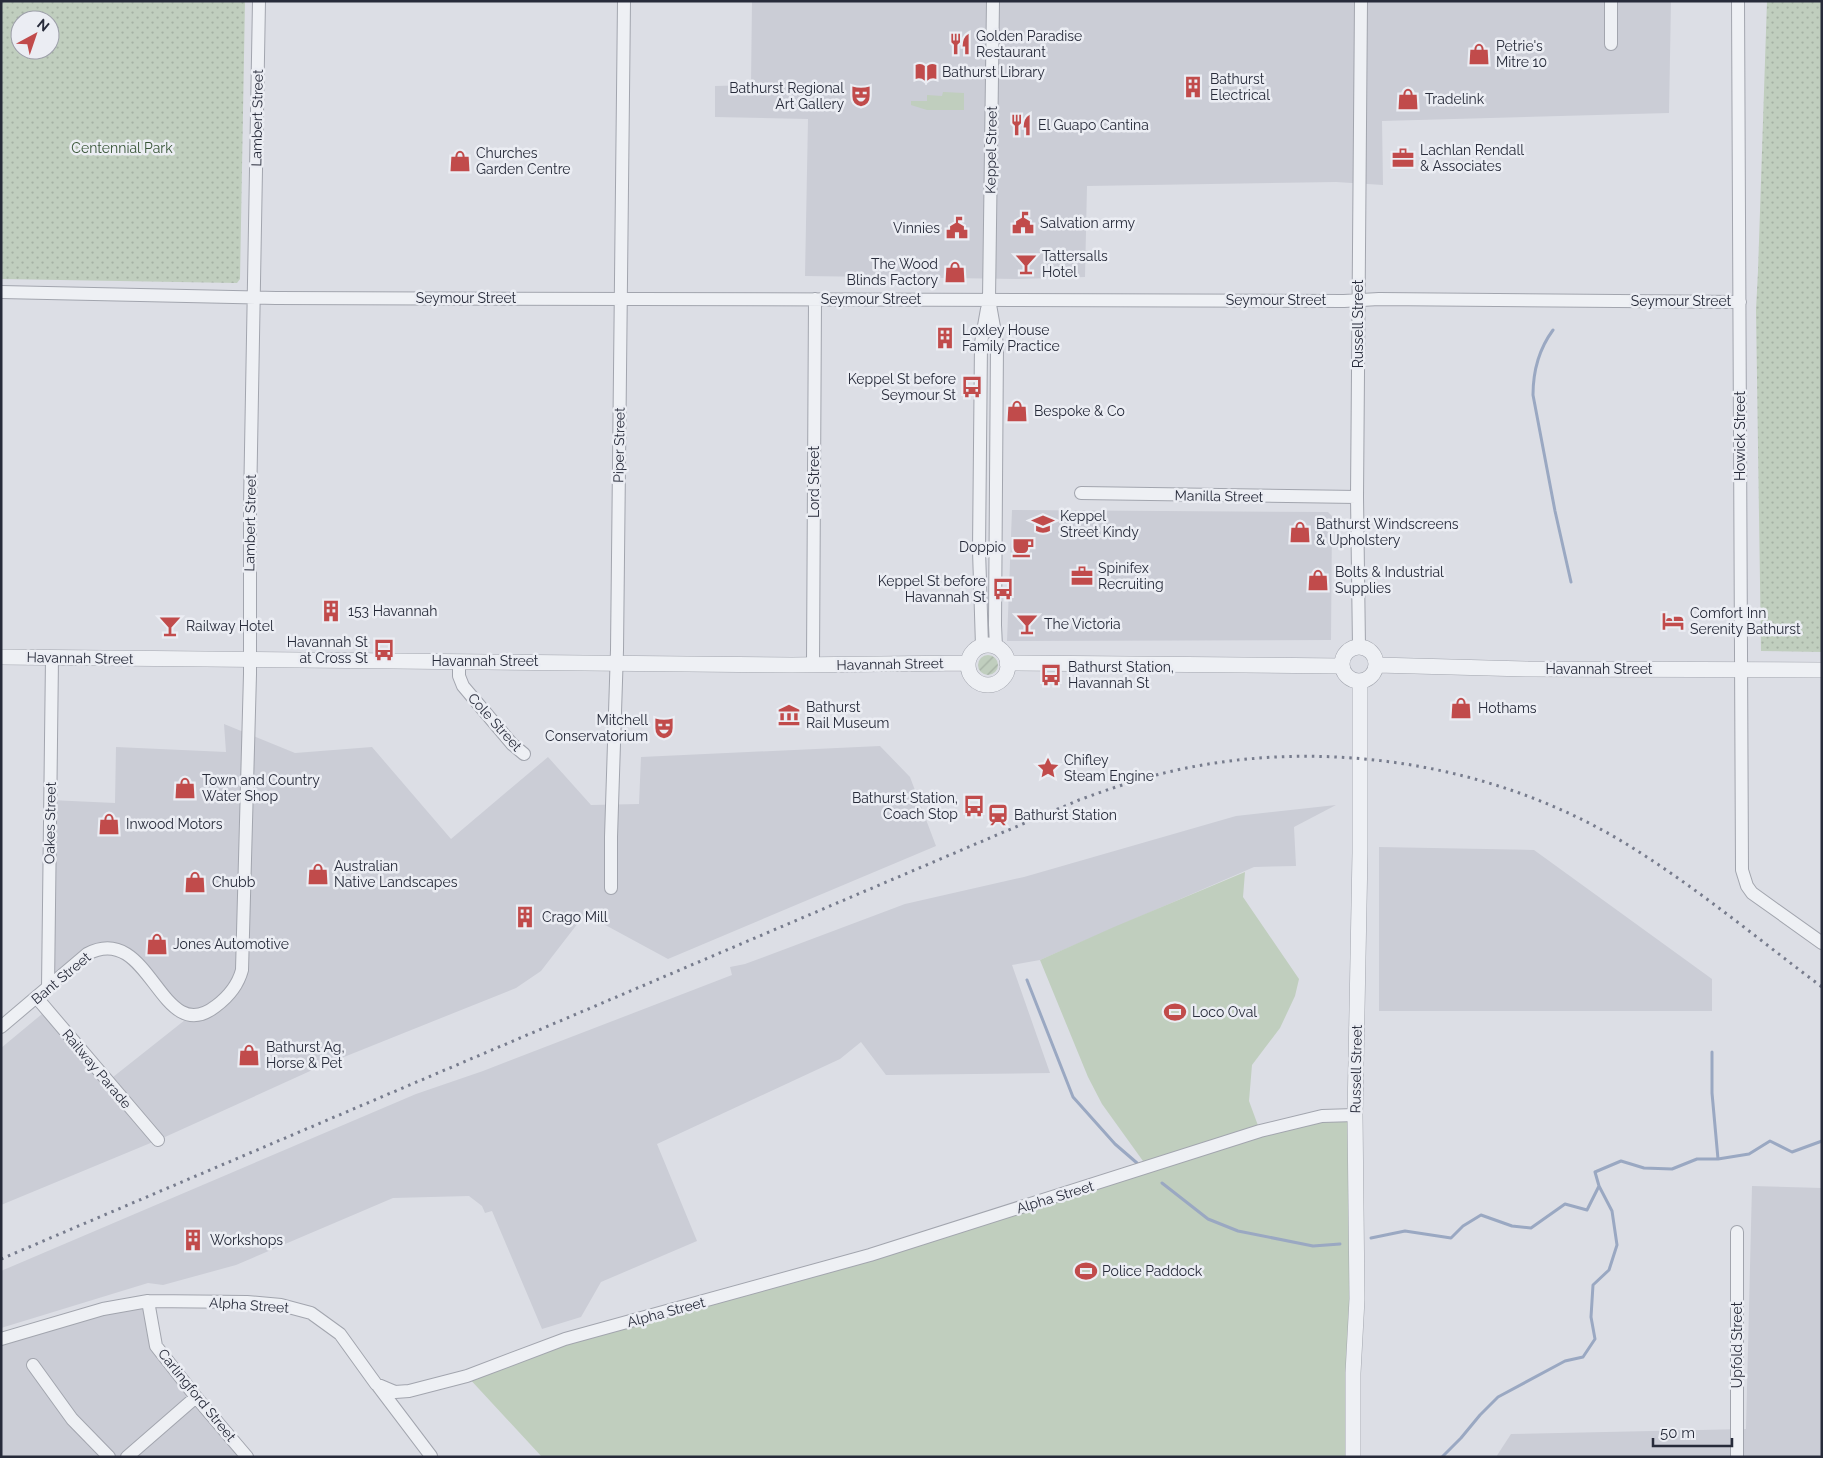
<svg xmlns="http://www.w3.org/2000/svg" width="1823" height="1458" font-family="Raleway,sans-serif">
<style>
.built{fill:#cbcdd6}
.grass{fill:#c0cebe}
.park{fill:url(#park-dots);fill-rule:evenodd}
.garden{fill:url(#garden-furrows)}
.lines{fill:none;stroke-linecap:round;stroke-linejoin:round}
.stream{stroke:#9aa8c2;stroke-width:3}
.minor-casing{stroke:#a2a5ae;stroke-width:14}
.tertiary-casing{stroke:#a2a5ae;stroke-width:16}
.minor{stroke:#eef0f4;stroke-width:12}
.tertiary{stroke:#eef0f4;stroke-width:15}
.rail{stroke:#777c8d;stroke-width:3;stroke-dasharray:2.5 5;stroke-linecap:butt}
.labels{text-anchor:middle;stroke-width:5;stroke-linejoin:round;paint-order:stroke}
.poi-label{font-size:14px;fill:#272b3a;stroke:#ebedf3;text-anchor:start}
.street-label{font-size:14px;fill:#272b3a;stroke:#ebedf3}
.park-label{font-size:14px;fill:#375436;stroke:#ebedf3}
</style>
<defs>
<pattern id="park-dots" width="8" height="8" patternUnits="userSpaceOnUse" patternTransform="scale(1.25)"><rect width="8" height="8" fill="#c0cebe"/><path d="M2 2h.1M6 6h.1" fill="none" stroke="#a5b1a4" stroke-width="1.8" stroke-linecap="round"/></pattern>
<pattern id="garden-furrows" width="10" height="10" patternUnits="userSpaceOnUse" patternTransform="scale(1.25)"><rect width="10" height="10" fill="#c0cebe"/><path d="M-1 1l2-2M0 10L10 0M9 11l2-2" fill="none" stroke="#a5b1a4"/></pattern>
</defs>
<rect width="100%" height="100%" fill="#dcdee5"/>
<path class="built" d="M752 1H1671L1669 113 1382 121 1383 185 1336 182 1087 186 1085 277 1019 279 805 276 808 119 715 117V86L751 85Z
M1012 510 1328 512 1332 516 1331 640 1007 641Z
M224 724 295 753 372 747 451 839 548 757 591 805 639 804 641 757 880 746 910 777 936 846 668 959 585 914 541 971 516 988 319 1067 165 1137 1 1205V1048L48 1009 108 1081 190 1016 137 963 103 947 48 988 50 800 115 803 116 747 226 752Z
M1336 805 1294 827 1296 866 1254 867 1040 960 1012 965 1050 1073 886 1075 861 1042 840 1059 657 1144 697 1241 601 1282 581 1317 542 1329 492 1211 485 1213 482 1206 469 1196 393 1198 236 1265 163 1285 148 1283 1 1328V1271L416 1094 483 1071 732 975 730 967 745 964 905 904 1024 877 1236 816Z
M1379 847 1534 850 1712 979V1011H1379Z
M1752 1186 1822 1188V1457H1496L1511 1434 1746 1429Z
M148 1301 156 1346 247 1457H1V1339Z"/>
<path class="grass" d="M943 92 964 93V110H927L911 105V101H927V95L942 96Z
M1245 872 1243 897 1299 979 1295 996 1280 1028 1252 1065 1249 1101 1260 1131 1355 1115 1353 1457H542L467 1376 565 1339 1148 1168 1102 1104 1088 1077 1040 960 1114 927Z"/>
<path class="park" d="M1 1H245L240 279 237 283 1 279ZM20 20H50V50H20Z
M1767 1H1822V652L1761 651 1756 310 1758 271Z"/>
<path class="garden" d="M978 665a10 10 0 1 1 20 0a10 10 0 1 1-20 0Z"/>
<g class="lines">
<path class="stream" d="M1553 330C1539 349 1533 372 1533 395L1555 511 1571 582
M1027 980 1073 1097 1115 1144 1137 1163
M1712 1052V1093L1718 1159
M1162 1183 1208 1219 1238 1231 1313 1246 1340 1244
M1371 1238 1405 1231 1451 1238 1463 1226 1481 1215 1512 1226 1531 1228 1565 1204 1587 1210 1599 1186
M1442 1457 1461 1438 1480 1415 1498 1397 1565 1361 1583 1357 1595 1339 1591 1317 1593 1285 1609 1270 1617 1245 1612 1211 1599 1186 1595 1172 1621 1161 1644 1168 1672 1169 1697 1159H1718L1749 1154 1770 1141 1792 1152 1822 1141"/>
<g class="minor-casing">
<path id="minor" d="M993 1 989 299 997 344 995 625 996 647
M1738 1 1742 870 1747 886 1752 893 1822 943
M1611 44V1
M1 292 276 298 1344 301 1379 299 1740 302
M1081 493 1357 497
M982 646 979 550 981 343 987 309
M1359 647 1357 497 1361 1
M459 661V676L463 686 512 744 524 754
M813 664 815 299
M611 888V837L617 650 624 1
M48 988 52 658
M37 998 158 1140
M1 1027 87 954C151 920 160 1050 216 1006 228 997 238 985 242 970L250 674V506L259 1
M148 1301 156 1346 196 1397 247 1457
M1 1339 103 1309 148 1301 247 1302 281 1305 311 1313 340 1334 376 1384 395 1392 409 1391 467 1376 565 1339 870 1255 1260 1131 1322 1116 1355 1115
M33 1365 72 1419 109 1457
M378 1386 431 1456
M127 1457 196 1397
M1737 1457V1232"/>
</g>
<g class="tertiary-casing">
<path id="tertiary" d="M968 665a20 20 0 1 1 40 0a20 20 0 1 1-40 0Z
M1342 664a17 17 0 1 1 34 0a17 17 0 1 1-34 0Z
M1 657 792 665 968 663
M1007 663 1342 666
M1377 665 1528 669 1822 670
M1353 1457V1373L1357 1299 1355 1115 1360 853V681"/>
</g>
<use href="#minor" class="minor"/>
<use href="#tertiary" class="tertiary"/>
<path class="rail" d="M1 1259 1079 800C1106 790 1133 781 1160 774 1315 735 1492 761 1628 845 1696 887 1758 939 1822 987"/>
</g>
<defs>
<g id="restaurant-bare" transform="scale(1.725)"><path d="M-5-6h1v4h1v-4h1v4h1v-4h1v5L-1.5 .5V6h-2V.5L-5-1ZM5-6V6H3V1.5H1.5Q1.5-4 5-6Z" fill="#c14b4b" stroke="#ebedf3" stroke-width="2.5" paint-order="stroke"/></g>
<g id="shop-bare" transform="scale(1.725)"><path d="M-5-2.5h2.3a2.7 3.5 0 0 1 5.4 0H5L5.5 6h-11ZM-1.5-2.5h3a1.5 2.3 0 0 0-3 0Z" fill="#c14b4b" stroke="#ebedf3" stroke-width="2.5" paint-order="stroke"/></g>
<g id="library-bare" transform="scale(1.725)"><path d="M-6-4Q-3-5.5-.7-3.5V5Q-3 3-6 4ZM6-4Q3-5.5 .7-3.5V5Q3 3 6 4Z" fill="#c14b4b" stroke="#ebedf3" stroke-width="2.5" paint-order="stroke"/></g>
<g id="building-bare" transform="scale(1.725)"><path d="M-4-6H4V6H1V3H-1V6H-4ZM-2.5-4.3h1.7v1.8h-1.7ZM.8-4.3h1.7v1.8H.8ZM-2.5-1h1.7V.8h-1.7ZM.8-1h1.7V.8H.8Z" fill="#c14b4b" stroke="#ebedf3" stroke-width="2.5" paint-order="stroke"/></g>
<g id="theatre-bare" transform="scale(1.725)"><path d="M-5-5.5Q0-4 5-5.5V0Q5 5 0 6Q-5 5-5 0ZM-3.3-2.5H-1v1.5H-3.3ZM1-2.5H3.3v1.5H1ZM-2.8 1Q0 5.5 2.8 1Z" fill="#c14b4b" stroke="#ebedf3" stroke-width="2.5" paint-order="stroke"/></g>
<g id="office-bare" transform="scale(1.725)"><path d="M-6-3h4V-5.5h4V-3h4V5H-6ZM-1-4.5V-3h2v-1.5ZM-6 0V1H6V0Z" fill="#c14b4b" stroke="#ebedf3" stroke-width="2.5" paint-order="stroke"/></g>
<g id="civic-bare" transform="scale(1.725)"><path d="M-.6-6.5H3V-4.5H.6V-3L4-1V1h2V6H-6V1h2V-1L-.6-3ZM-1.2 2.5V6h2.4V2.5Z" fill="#c14b4b" stroke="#ebedf3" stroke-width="2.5" paint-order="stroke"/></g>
<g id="bar-bare" transform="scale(1.725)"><path d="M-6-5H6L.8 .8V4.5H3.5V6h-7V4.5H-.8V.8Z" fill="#c14b4b" stroke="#ebedf3" stroke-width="2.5" paint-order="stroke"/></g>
<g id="bus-bare" transform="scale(1.725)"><path d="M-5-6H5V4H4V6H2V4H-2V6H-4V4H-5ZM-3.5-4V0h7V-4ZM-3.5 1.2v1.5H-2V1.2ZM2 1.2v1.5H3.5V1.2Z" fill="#c14b4b" stroke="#ebedf3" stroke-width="2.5" paint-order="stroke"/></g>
<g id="school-bare" transform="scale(1.725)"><path d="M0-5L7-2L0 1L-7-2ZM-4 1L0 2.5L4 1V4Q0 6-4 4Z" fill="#c14b4b" stroke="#ebedf3" stroke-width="2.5" paint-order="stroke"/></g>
<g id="cafe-bare" transform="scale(1.725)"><path d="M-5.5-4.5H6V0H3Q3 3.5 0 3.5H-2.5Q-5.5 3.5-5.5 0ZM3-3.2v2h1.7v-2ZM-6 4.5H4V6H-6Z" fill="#c14b4b" stroke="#ebedf3" stroke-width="2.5" paint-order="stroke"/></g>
<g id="hotel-bare" transform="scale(1.725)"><path d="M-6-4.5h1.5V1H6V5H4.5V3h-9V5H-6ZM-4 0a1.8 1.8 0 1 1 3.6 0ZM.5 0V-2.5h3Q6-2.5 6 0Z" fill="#c14b4b" stroke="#ebedf3" stroke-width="2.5" paint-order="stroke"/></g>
<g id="museum-bare" transform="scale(1.725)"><path d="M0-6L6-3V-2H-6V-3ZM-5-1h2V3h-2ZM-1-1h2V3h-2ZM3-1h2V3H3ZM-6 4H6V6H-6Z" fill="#c14b4b" stroke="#ebedf3" stroke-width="2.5" paint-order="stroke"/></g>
<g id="sight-bare" transform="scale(1.725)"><path d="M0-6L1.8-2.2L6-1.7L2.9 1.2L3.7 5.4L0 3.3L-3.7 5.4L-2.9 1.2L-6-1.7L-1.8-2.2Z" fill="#c14b4b" stroke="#ebedf3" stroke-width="2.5" paint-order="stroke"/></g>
<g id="station-bare" transform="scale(1.725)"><path d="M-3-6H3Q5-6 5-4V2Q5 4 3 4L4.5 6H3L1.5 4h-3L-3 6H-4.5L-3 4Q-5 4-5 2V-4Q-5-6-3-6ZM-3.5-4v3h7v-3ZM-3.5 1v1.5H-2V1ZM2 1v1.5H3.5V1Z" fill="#c14b4b" stroke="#ebedf3" stroke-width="2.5" paint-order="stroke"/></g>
<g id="stadium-bare" transform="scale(1.725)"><path d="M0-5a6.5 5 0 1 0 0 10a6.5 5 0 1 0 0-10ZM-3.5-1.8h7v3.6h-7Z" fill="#c14b4b" stroke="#ebedf3" stroke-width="2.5" paint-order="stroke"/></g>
</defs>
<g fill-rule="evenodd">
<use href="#restaurant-bare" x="960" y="44"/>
<use href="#shop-bare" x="1479" y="54"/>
<use href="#library-bare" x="926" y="72"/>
<use href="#building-bare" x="1193" y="87"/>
<use href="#theatre-bare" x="861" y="96"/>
<use href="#shop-bare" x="1408" y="99"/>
<use href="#restaurant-bare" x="1021" y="125"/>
<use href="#office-bare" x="1403" y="158"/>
<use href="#shop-bare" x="460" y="161"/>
<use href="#civic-bare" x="1023" y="223"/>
<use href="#civic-bare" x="957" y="228"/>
<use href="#bar-bare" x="1026" y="264"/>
<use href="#shop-bare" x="955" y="272"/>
<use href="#building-bare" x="945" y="338"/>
<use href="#bus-bare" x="972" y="387"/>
<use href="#shop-bare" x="1017" y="411"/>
<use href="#school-bare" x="1043" y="524"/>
<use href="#shop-bare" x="1300" y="532"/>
<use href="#cafe-bare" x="1023" y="547"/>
<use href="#office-bare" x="1082" y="576"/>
<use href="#shop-bare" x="1318" y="580"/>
<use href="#bus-bare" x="1003" y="589"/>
<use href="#building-bare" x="331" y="611"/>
<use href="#hotel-bare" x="1673" y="621"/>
<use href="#bar-bare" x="1027" y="624"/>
<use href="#bar-bare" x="170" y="626"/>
<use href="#bus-bare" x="384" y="650"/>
<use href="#bus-bare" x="1051" y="675"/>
<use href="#shop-bare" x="1461" y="708"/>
<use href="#museum-bare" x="789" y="715"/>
<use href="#theatre-bare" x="664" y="728"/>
<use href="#sight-bare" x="1048" y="768"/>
<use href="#shop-bare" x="185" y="788"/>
<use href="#bus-bare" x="974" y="806"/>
<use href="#station-bare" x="998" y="815"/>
<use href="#shop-bare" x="109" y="824"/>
<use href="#shop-bare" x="318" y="874"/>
<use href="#shop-bare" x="195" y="882"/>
<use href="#building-bare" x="525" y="917"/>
<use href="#shop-bare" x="157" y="944"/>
<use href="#stadium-bare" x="1175" y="1012"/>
<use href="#shop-bare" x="249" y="1055"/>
<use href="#building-bare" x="193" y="1240"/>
<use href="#stadium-bare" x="1086" y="1271"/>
</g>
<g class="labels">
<g class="poi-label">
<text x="976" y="41">Golden Paradise<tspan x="976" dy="16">Restaurant</tspan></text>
<text x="1496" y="51">Petrie's<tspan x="1496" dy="16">Mitre 10</tspan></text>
<text x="942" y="77">Bathurst Library</text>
<text x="1210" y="84">Bathurst<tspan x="1210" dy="16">Electrical</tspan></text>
<text x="844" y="93" text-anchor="end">Bathurst Regional<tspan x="844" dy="16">Art Gallery</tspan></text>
<text x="1425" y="104">Tradelink</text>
<text x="1038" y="130">El Guapo Cantina</text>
<text x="1420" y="155">Lachlan Rendall<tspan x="1420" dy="16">&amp; Associates</tspan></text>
<text x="476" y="158">Churches<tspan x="476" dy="16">Garden Centre</tspan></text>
<text x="1040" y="228">Salvation army</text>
<text x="940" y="233" text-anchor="end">Vinnies</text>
<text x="1042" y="261">Tattersalls<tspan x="1042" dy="16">Hotel</tspan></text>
<text x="938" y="269" text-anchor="end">The Wood<tspan x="938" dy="16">Blinds Factory</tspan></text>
<text x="962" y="335">Loxley House<tspan x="962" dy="16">Family Practice</tspan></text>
<text x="956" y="384" text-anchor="end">Keppel St before<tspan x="956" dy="16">Seymour St</tspan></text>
<text x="1034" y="416">Bespoke &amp; Co</text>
<text x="1060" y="521">Keppel<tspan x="1060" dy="16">Street Kindy</tspan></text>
<text x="1316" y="529">Bathurst Windscreens<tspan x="1316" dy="16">&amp; Upholstery</tspan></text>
<text x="1006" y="552" text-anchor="end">Doppio</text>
<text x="1098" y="573">Spinifex<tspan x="1098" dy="16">Recruiting</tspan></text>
<text x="1335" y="577">Bolts &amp; Industrial<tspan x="1335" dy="16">Supplies</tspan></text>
<text x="986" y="586" text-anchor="end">Keppel St before<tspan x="986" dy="16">Havannah St</tspan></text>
<text x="348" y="616">153 Havannah</text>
<text x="1690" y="618">Comfort Inn<tspan x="1690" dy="16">Serenity Bathurst</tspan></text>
<text x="1044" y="629">The Victoria</text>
<text x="186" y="631">Railway Hotel</text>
<text x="368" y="647" text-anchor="end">Havannah St<tspan x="368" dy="16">at Cross St</tspan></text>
<text x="1068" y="672">Bathurst Station,<tspan x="1068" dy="16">Havannah St</tspan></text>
<text x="806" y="712">Bathurst<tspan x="806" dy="16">Rail Museum</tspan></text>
<text x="1478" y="713">Hothams</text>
<text x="648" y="725" text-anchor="end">Mitchell<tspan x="648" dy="16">Conservatorium</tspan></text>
<text x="1064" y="765">Chifley<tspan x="1064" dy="16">Steam Engine</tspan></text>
<text x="202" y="785">Town and Country<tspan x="202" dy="16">Water Shop</tspan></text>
<text x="958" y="803" text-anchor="end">Bathurst Station,<tspan x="958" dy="16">Coach Stop</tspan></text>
<text x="1014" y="820">Bathurst Station</text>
<text x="126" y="829">Inwood Motors</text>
<text x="334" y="871">Australian<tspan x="334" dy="16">Native Landscapes</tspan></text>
<text x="212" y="887">Chubb</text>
<text x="542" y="922">Crago Mill</text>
<text x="173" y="949">Jones Automotive</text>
<text x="1192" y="1017">Loco Oval</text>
<text x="266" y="1052">Bathurst Ag,<tspan x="266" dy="16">Horse &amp; Pet</tspan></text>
<text x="210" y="1245">Workshops</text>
<text x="1102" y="1276">Police Paddock</text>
</g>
<g class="street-label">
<text transform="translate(257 118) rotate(-89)" y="5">Lambert Street</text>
<text transform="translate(991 150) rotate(-89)" y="5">Keppel Street</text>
<text x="466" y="303">Seymour Street</text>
<text x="871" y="304">Seymour Street</text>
<text x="1276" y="305">Seymour Street</text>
<text x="1681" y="306">Seymour Street</text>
<text transform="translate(1358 324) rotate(-90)" y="5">Russell Street</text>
<text transform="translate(1740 436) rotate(-90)" y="5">Howick Street</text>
<text transform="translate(619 445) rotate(-89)" y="5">Piper Street</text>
<text transform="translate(814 482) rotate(-90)" y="5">Lord Street</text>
<text transform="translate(1219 496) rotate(1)" y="5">Manilla Street</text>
<text transform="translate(250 523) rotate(-89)" y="5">Lambert Street</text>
<text transform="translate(80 658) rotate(1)" y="5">Havannah Street</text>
<text x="485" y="666">Havannah Street</text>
<text transform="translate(890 664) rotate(-1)" y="5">Havannah Street</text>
<text x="1599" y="674">Havannah Street</text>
<text transform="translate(495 722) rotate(48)" y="5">Cole Street</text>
<text transform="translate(50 823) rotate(-89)" y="5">Oakes Street</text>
<text transform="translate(61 978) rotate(-40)" y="5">Bant Street</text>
<text transform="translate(97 1069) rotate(50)" y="5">Railway Parade</text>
<text transform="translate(1356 1069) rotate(-89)" y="5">Russell Street</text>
<text transform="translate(1055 1197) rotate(-17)" y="5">Alpha Street</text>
<text transform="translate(249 1305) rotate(4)" y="5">Alpha Street</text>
<text transform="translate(666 1312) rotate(-15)" y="5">Alpha Street</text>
<text transform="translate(1737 1345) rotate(-90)" y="5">Upfold Street</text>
<text transform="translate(197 1395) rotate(51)" y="5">Carlingford Street</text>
</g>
<g class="park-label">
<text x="122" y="153">Centennial Park</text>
</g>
</g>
<rect width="1823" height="1458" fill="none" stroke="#272b3a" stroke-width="5"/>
<g transform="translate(35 35) rotate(40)"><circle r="24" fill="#ebedf3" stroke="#9d9fa9"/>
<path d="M0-4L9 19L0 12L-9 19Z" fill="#c14b4b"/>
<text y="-8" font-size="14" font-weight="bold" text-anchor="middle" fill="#272b3a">N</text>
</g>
<path d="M1653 1438v8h79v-8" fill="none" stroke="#272b3a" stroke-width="2.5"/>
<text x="1660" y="1438" font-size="15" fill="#272b3a" stroke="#ebedf3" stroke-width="4" paint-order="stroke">50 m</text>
</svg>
